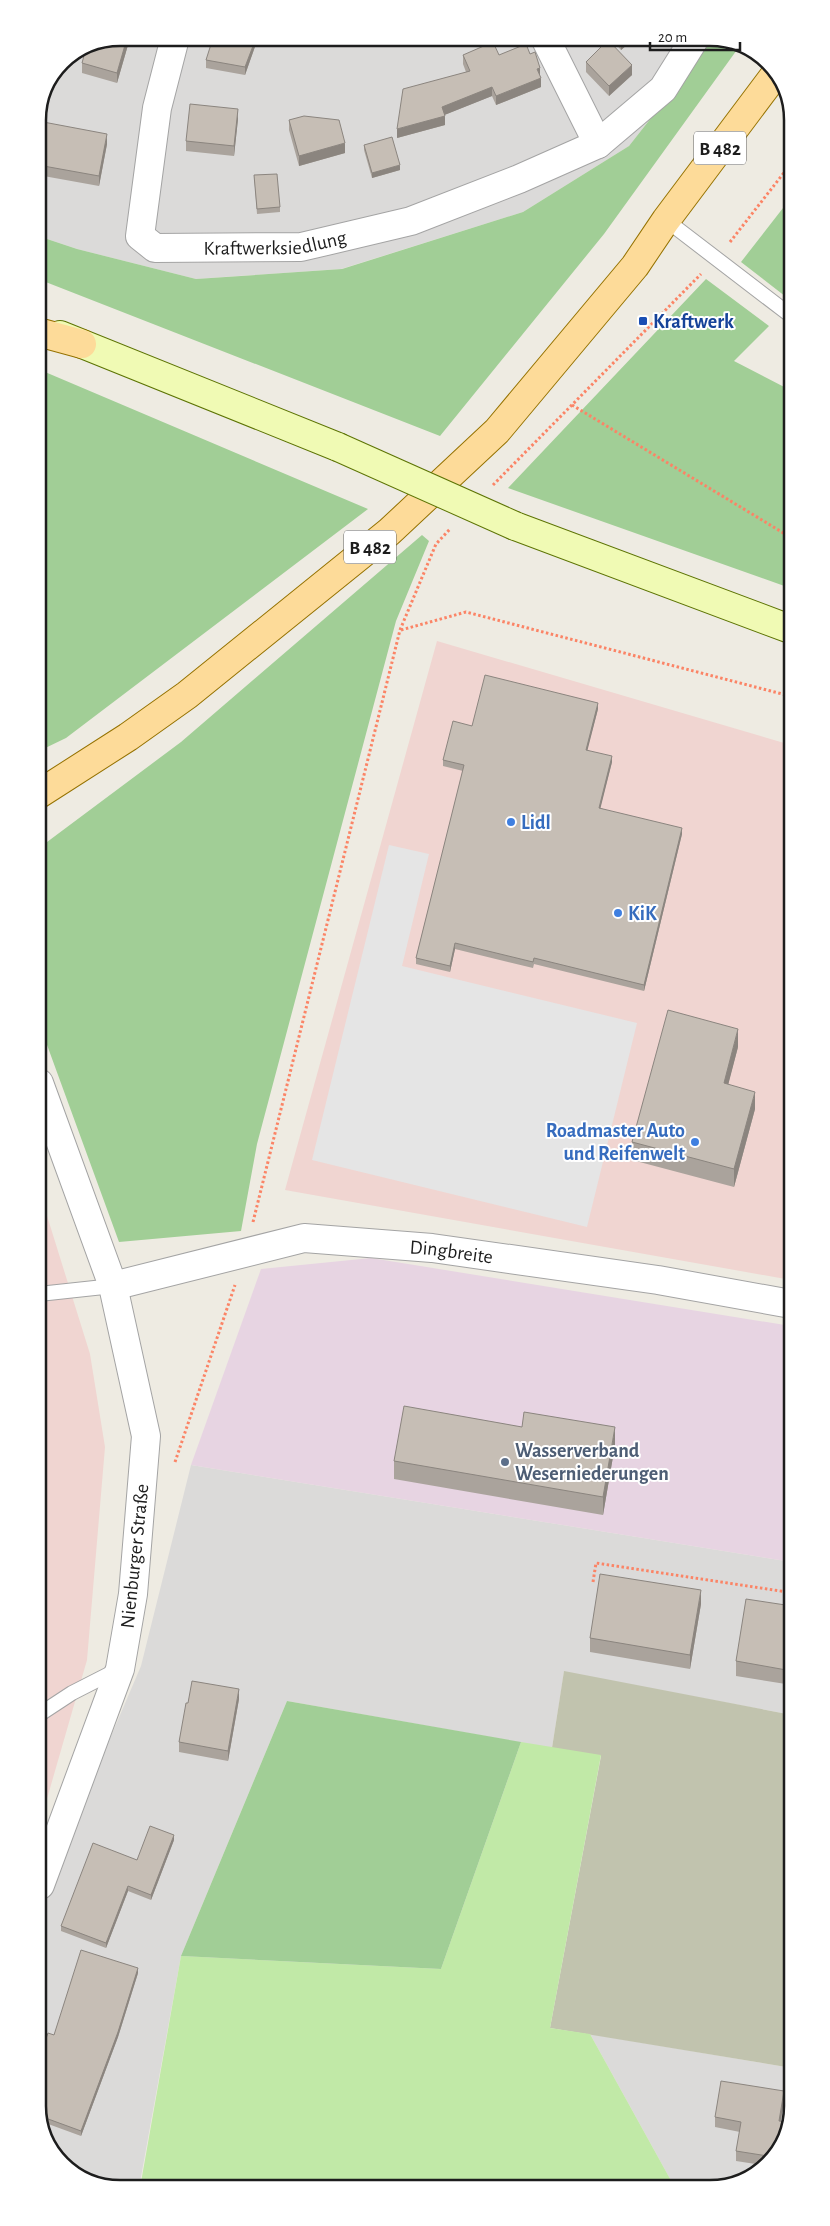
<svg xmlns="http://www.w3.org/2000/svg" width="830" height="2226" font-family="'Alegreya Sans',sans-serif">
<style>
.residential{fill:#dbdad9}
.commercial{fill:#f0d5d1}
.industrial{fill:#e7d4e2}
.construction{fill:#c1c3ae}
.grass{fill:#c1e9a7}
.forest{fill:#a1ce96}
.parking{fill:#e5e5e5}
.lines{fill:none;stroke-linecap:round;stroke-linejoin:round}
.service-casing{stroke:#a4a4a4;stroke-width:16}
.minor-casing{stroke:#a4a4a4;stroke-width:30}
.tertiary-casing{stroke:#a4a4a4;stroke-width:30}
.secondary-casing{stroke:#5d7404;stroke-width:30}
.primary-casing{stroke:#957200;stroke-width:30}
.path{stroke:#fb8466;stroke-width:3;stroke-dasharray:2.5 2.5;stroke-linecap:butt}
.service{stroke:#fff;stroke-width:14}
.minor{stroke:#fff;stroke-width:28}
.tertiary{stroke:#fff;stroke-width:28}
.secondary{stroke:#f0fab4;stroke-width:28}
.primary{stroke:#fddb99;stroke-width:28}
.secondary-bridge-casing{stroke:#5d7404;stroke-width:30;stroke-linecap:butt}
.secondary-bridge{stroke:#f0fab4;stroke-width:28}
.wall{fill:#aaa39c}
.shaded-wall{fill:#8b857f}
.building{fill:#c6beb5;stroke:#8b857f}
.transit-dot{fill:#1a4fb4;stroke:#fff;stroke-width:2}
.shop-dot{fill:#3f7fe0;stroke:#fff;stroke-width:2}
.service-dot{fill:#5c6f8a;stroke:#fff;stroke-width:2}
.labels{text-anchor:middle;stroke-width:4;stroke-linejoin:round;paint-order:stroke}
.shield{fill:#fff;stroke:#616161;stroke-width:1}
.shield-label{font-size:19px;font-weight:bold;fill:#1d1d1d}
.street-label{font-size:20px;fill:#1d1d1d;stroke:#fff}
.transit-label{font-size:20px;font-weight:bold;fill:#164399;stroke:#fff;text-anchor:start}
.shop-label{font-size:20px;font-weight:bold;fill:#366cbe;stroke:#fff;text-anchor:start}
.service-label{font-size:20px;font-weight:bold;fill:#4e5e75;stroke:#fff;text-anchor:start}
.rim{fill:none;stroke:#1d1d1d;stroke-width:2.5}
</style>
<rect width="100%" height="100%" fill="#eeebe2"/>
<path class="residential" d="M120 38H714L629 146 523 212 341 269 196 279 77 249 38 236V115L62 61Z
M191 1465 792 1562V1715L564 1672 552 1748 287 1701 181 1956 139 2188H114L70 2171 40 2128V1915L99 1764 141 1666Z
M590 2034 792 2068V2106L776 2156 732 2186H674Z"/>
<path class="commercial" d="M437 641 791 745V1280L285 1190Z
M39 1190 90 1354 105 1447 87 1660 40 1823Z"/>
<path class="industrial" d="M371 1258 791 1326 792 1562 191 1465 261 1269Z"/>
<path class="construction" d="M564 1671 792 1715V2068L550 2028 601 1756 552 1748Z"/>
<path class="grass" d="M521 1742 601 1755 550 2028 590 2034 674 2186 140 2188 181 1956 441 1969Z"/>
<path class="forest" d="M714 38 739 47 604 234 440 436 38 279V236L77 249 196 279 342 269 523 212 629 146Z
M790 199V300L741 262Z
M706 279 769 326 734 361 790 390V588L508 488Z
M38 369 368 509 66 738 39 751Z
M422 535 429 541 396 621 257 1144 241 1231 119 1242 39 1023V848L181 742Z
M287 1701 521 1742 441 1969 181 1956Z"/>
<path class="parking" d="M389 845 429 854 402 966 637 1023 587 1227 312 1160Z"/>
<g class="lines">
<g class="service-casing">
<path id="service" d="M666 220 790 315
M39 1294 113 1286
M40 1714 72 1693 117 1670"/>
</g>
<g class="minor-casing">
<g id="minor">
<path id="s1" d="M175 38 157 108 140 236 155 248 301 247 411 221 519 179 598 144 545 38"/>
<path d="M598 144 663 89 695 38"/>
<path id="s2" d="M113 1286 304 1238 432 1248 658 1280 791 1304"/>
</g>
</g>
<g class="tertiary-casing">
<path id="tertiary" d="M39 1083 113 1286 146 1436 133 1594 120 1669 40 1885"/>
</g>
<g class="secondary-casing">
<path id="secondary" d="M60 335 338 447
M515 526 790 629"/>
</g>
<g class="primary-casing">
<path id="primary" d="M38 332 82 344
M39 794 128 737 187 695 389 532 497 431 635 266 666 220 774 76"/>
</g>
<path class="path" d="M730 242 790 165
M572 405 790 537
M493 485 701 274
M401 630 466 612 790 696
M253 1222 400 630 436 544 450 529
M175 1462 235 1285
M593 1582 596 1563 787 1592 792 1598"/>
<use href="#service" class="service"/>
<use href="#minor" class="minor"/>
<use href="#tertiary" class="tertiary"/>
<use href="#secondary" class="secondary"/>
<use href="#primary" class="primary"/>
<g class="secondary-bridge-casing">
<path id="secondary-bridge" d="M338 447 515 526"/>
</g>
<use href="#secondary-bridge" class="secondary-bridge"/>
</g>
<path class="wall" d="M120 38H130L117 83 82 73V63Z
M258 38 245 75 206 68V60Z
M610 38H635L621 50Z
M463 55H499L540 76 541 87 496 105 492 96 444 115 445 125 397 138 466 72 463 64Z
M586 62 632 75 609 96 586 72Z
M238 119 234 156 186 151V141Z
M289 120 345 153 299 166 289 130Z
M38 121 107 144 99 186 38 175Z
M364 145 400 170 372 178 364 150Z
M254 175 280 207V212L257 214Z
M598 709 587 750 612 762 600 808 682 834 644 991 534 964 533 968 455 949 450 972 416 964V958L463 771 443 766V760L472 726Z
M738 1047 728 1084 755 1109 734 1187 632 1160V1142Z
M615 1445 603 1515 394 1479V1461Z
M701 1604 690 1669 590 1652V1638Z
M792 1606V1685L736 1676V1661Z
M239 1699 228 1761 179 1752V1742L188 1703Z
M174 1840 151 1900 128 1891 106 1948 61 1931V1926L137 1860Z
M138 1973 118 2037 81 2136 40 2121V2055L54 2035Z
M784 2101 776 2156 762 2165 736 2161V2151L740 2132 715 2127V2117Z"/>
<path class="shaded-wall" d="M127 38H130L117 83V73Z
M256 38H258L245 75V67Z
M627 38H635L621 50V42Z
M632 65V75L609 96V86Z
M540 68V77L537 69Z
M541 78V87L496 105V96Z
M492 87V96L442 116V107Z
M238 109V119L234 156V146Z
M445 116V125L397 138V129Z
M107 134V144L99 186V176Z
M345 143V153L299 166V156Z
M400 165V170L372 178V173Z
M598 703V709L586 756V750Z
M612 756V762L599 814V808Z
M682 828V834L644 991V985Z
M455 943V949L450 972V966Z
M738 1029V1047L724 1101V1083Z
M755 1092V1109L734 1187V1169Z
M615 1427V1445L603 1515V1497Z
M44 1509V1523L40 1541V1526Z
M701 1590V1604L690 1669V1655Z
M239 1689V1699L228 1761V1751Z
M174 1835V1840L151 1900V1895Z
M128 1886V1891L106 1948V1943Z
M138 1968V1973L118 2037 81 2136V2131Z
M784 2091V2101L779 2130V2121Z"/>
<path class="building" d="M120 38H127L117 73 82 63 85 52Z
M213 38H256L245 67 206 60Z
M617 38H627L621 42Z
M608 40 632 65 609 86 586 62Z
M493 42 499 55 526 44 530 54 535 52 540 68 537 69 541 78 496 96 492 87 442 107 445 116 397 129 403 89 470 71 463 55Z
M190 104 238 109 234 146 186 141Z
M304 116 339 120 345 143 299 156 289 120Z
M38 121 107 134 99 176 38 165Z
M392 137 400 165 372 173 364 145Z
M277 174 280 207 257 209 254 175Z
M485 675 598 703 586 750 612 756 599 808 682 828 644 985 534 958 533 962 455 943 450 966 416 958 464 765 443 760 453 721 472 726Z
M668 1010 738 1029 724 1083 755 1092 734 1169 632 1142Z
M404 1406 522 1427 524 1412 615 1427 603 1497 394 1461Z
M40 1508 44 1509 40 1526Z
M600 1574 701 1590 690 1655 590 1638Z
M746 1599 792 1606V1671L736 1661Z
M192 1681 239 1689 228 1751 179 1742 186 1703H188Z
M150 1826 174 1835 151 1895 128 1886 106 1943 61 1926 93 1843 137 1860Z
M81 1950 138 1968 118 2032 81 2131 40 2116V2055L48 2033 54 2035Z
M721 2081 784 2091 779 2121 787 2122 776 2156 774 2157 736 2151 741 2122 715 2117Z"/>
<rect class="transit-dot" x="638" y="316" width="10" height="10" rx="2.5"/>
<g class="shop-dot">
<circle cx="511" cy="822" r="5"/>
<circle cx="618" cy="913" r="5"/>
<circle cx="695" cy="1142" r="5"/>
</g>
<circle class="service-dot" cx="505" cy="1462" r="5"/>
<g class="labels">
<g class="shield">
<rect x="694" y="131.5" width="52" height="33" rx="4"/>
<rect x="344" y="530.5" width="52" height="33" rx="4"/>
</g>
<g class="shield-label">
<text x="720" y="155">B 482</text>
<text x="370" y="554">B 482</text>
</g>
<g class="street-label">
<text dy="7" stroke="none"><textPath href="#s1" startOffset="341">Kraftwerksiedlung</textPath></text>
<text dy="7" stroke="none"><textPath href="#s2" startOffset="345">Dingbreite</textPath></text>
<text transform="translate(134 1556) rotate(-84)" y="7">Nienburger Straße</text>
</g>
<g class="transit-label">
<text x="653" y="328">Kraftwerk</text>
</g>
<g class="shop-label">
<text x="521" y="829">Lidl</text>
<text x="628" y="920">KiK</text>
<text x="685" y="1137" text-anchor="end">Roadmaster Auto<tspan x="685" dy="23">und Reifenwelt</tspan></text>
</g>
<g class="service-label">
<text x="515" y="1457">Wasserverband<tspan x="515" dy="23">Weserniederungen</tspan></text>
</g>
</g>
<path d="M0 0H830V2226H0ZM120 46H710A74 74 0 0 1 784 120V2106A74 74 0 0 1 710 2180H120A74 74 0 0 1 46 2106V120A74 74 0 0 1 120 46Z" fill="#fff" fill-rule="evenodd"/>
<path class="rim" d="M120 46H710A74 74 0 0 1 784 120V2106A74 74 0 0 1 710 2180H120A74 74 0 0 1 46 2106V120A74 74 0 0 1 120 46Z"/>
<path d="M650 42v8h90v-8" fill="none" stroke="#1d1d1d" stroke-width="2.5"/>
<text x="658" y="42" font-size="15" fill="#1d1d1d" stroke="#ffffff" stroke-width="4" paint-order="stroke">20 m</text>
</svg>
